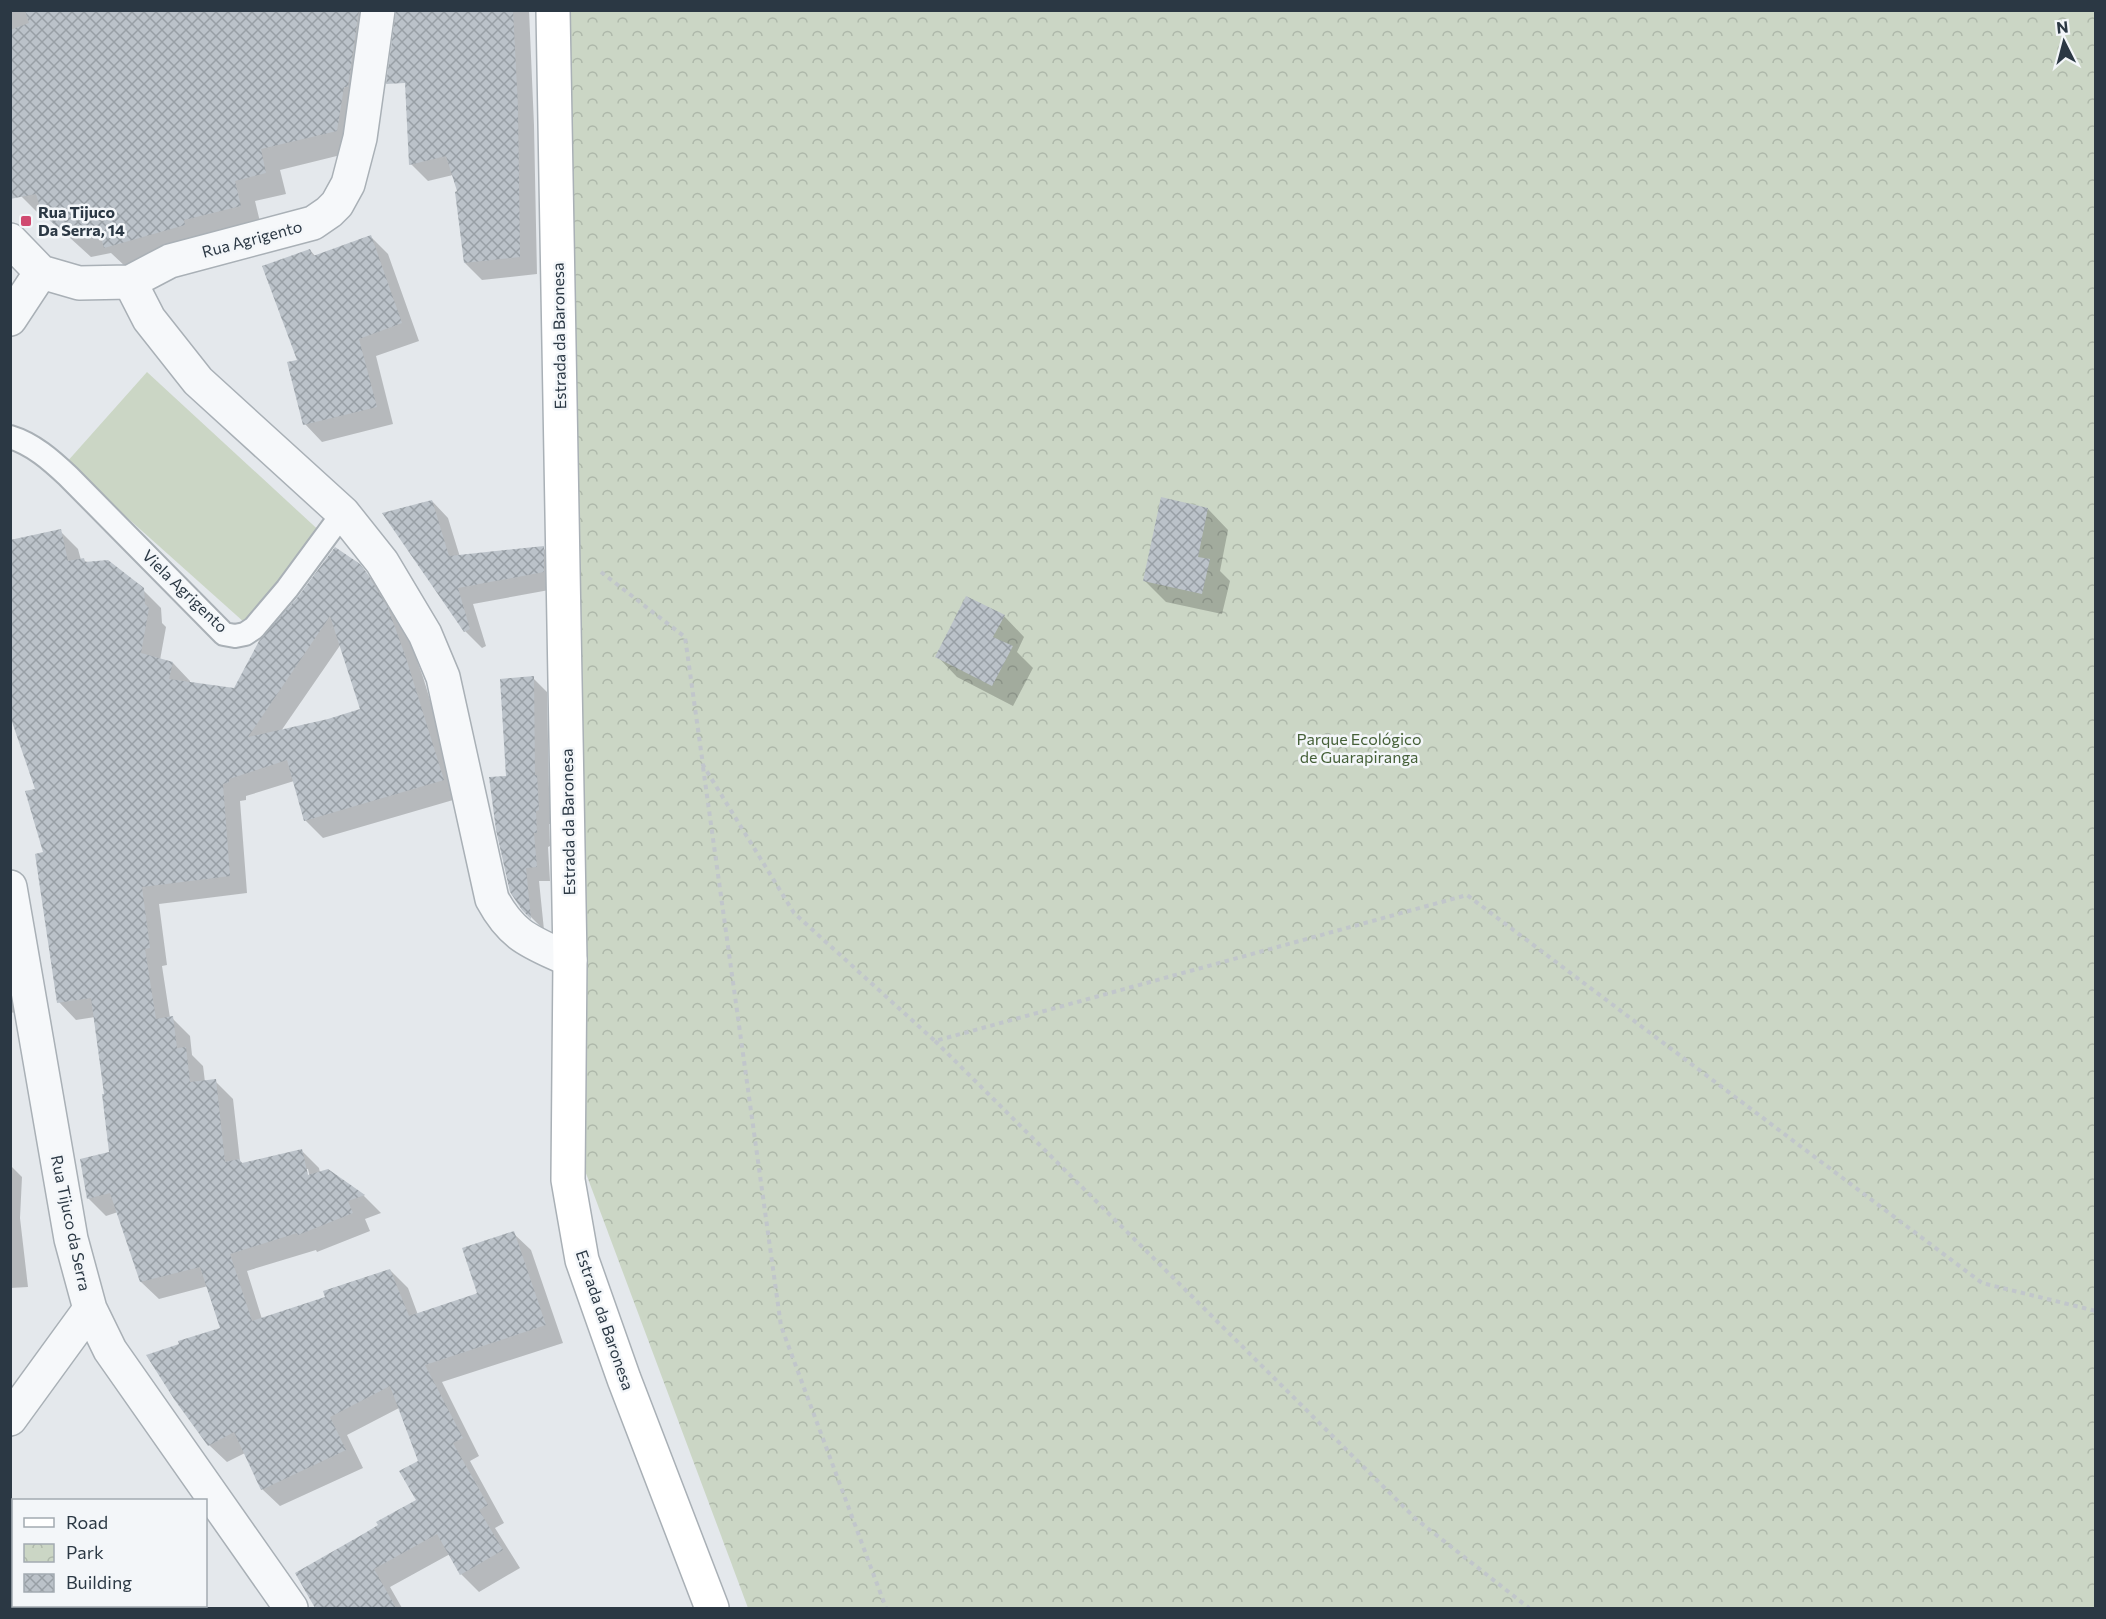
<svg xmlns="http://www.w3.org/2000/svg" width="2106" height="1619" font-family="Commissioner,sans-serif">
<style>
.park{fill:url(#park-crowns)}
.pitch{fill:#cbd6c5}
.shadow{fill:#0003;fill-rule:evenodd}
.building{fill:url(#building-cross-hatch);fill-rule:evenodd}
.lines{fill:none;stroke-linecap:round;stroke-linejoin:round}
.lane-casing{stroke:#a9b0b6;stroke-width:26}
.street-casing{stroke:#a9b0b6;stroke-width:36}
.secondary-casing{stroke:#a9b0b6;stroke-width:36}
.path{stroke:#c1c6cb;stroke-width:4;stroke-dasharray:4.5 4.5;stroke-linecap:butt}
.lane{stroke:#f6f8fa;stroke-width:22}
.street{stroke:#f6f8fa;stroke-width:33}
.secondary{stroke:#fff;stroke-width:33}
.poi-dot{fill:#d04970;stroke:#f3f6f9;stroke-width:2}
.labels{text-anchor:middle;stroke-width:5;stroke-linejoin:round;paint-order:stroke}
.poi-label{font-size:16px;font-weight:bold;fill:#2b3844;stroke:#f3f6f9;text-anchor:start}
.street-label{font-size:16px;fill:#2b3844;stroke:#f3f6f9}
.park-label{font-size:16px;fill:#456038;stroke:#f3f6f9}
</style>
<defs>
<pattern id="park-crowns" width="20" height="18" patternUnits="userSpaceOnUse" patternTransform="scale(1.5)"><rect width="20" height="18" fill="#cbd6c5"/><path d="M2 6a3 3 0 1 1 6 0M12 15a3 3 0 1 1 6 0" fill="none" stroke="#aeb8aa"/></pattern>
<pattern id="building-cross-hatch" width="8" height="8" patternUnits="userSpaceOnUse" patternTransform="scale(1.5)"><rect width="8" height="8" fill="#bbc2c9"/><path d="M0 0l8 8M0 8l8-8" fill="none" stroke="#989fa5"/></pattern>
</defs>
<rect width="100%" height="100%" fill="#e4e8ec"/>
<path class="park" d="M564 11H2095V1608H748L584 1168Z"/>
<path class="pitch" d="M147 372 325 536 245 623 66 463Z"/>
<path class="shadow" d="M10 10H378L357 151 280 170 286 194 255 201 261 226 126 267 111 253 91 257 46 216 42 217 10 185Z
M427 10H529L534 125 537 274 482 280 465 263 458 192 453 175 428 181 411 164Z
M371 237 388 254 419 341 376 356 393 424 322 442 305 424 299 361 310 250 316 257Z
M432 501 448 518 460 557 543 548 560 565V588L473 604 486 646 482 648 465 631Z
M1208 509 1228 530 1220 571 1230 581 1222 614 1166 602 1145 581Z
M60 531 78 549 81 560H83L143 590 161 608 162 623 166 627 160 660 173 663 190 681V683L235 690 359 566 377 584 405 627 423 677 460 798 323 838 305 820 294 781 246 796V800L240 801 247 893 159 904 167 965 162 966 170 1018H172L190 1036 192 1055 203 1066 205 1082 215 1081 233 1099 240 1161 243 1165 301 1150 319 1168 320 1173 328 1170 364 1196 381 1213 365 1219 370 1231 317 1252 316 1250 247 1271 262 1319 327 1298 390 1270 408 1288 418 1315 476 1296 513 1233 531 1250 563 1343 442 1382 479 1456 470 1461 504 1523 495 1528 520 1568 479 1592 461 1574 450 1554 390 1587 402 1608H318L297 1573 366 1535 418 1500 420 1461 399 1408 347 1435 363 1468 280 1506 262 1489 245 1453 227 1462 209 1445 222 1329 208 1286 159 1299 141 1282 118 1212 106 1216 88 1198 111 1153 106 1095 95 1017 76 1020 59 1002 45 854 37 790ZM341 644 362 710 329 721 281 731ZM305 1169H308L311 1182 308 1183Z
M1004 616 1024 637 1017 652 1033 668 1013 706 957 677 937 656Z
M533 678 547 692 549 788 552 824H549L550 846 548 847 550 881H539L544 930 523 909 508 778Z
M10 990 16 1012 10 1013Z
M10 1165 22 1177 20 1218 28 1287 10 1288Z"/>
<path class="building" d="M25 10H359L348 87H344L337 131 261 149 266 173 235 181 241 206 184 220 185 225 104 248 99 231 69 237 42 214 36 194 10 199V30L29 23Z
M396 10H513L518 107 520 257 464 263 455 192 457 191 446 156 409 165 405 83 386 84Z
M371 235 402 323 359 339 377 407 303 425 287 362 297 360 262 266 310 249 313 256Z
M1161 497 1208 508 1198 557 1210 559 1202 594 1143 581Z
M432 500 449 556 544 546V572L458 588 470 629 464 632 382 513Z
M61 529 68 561 84 558 85 562 108 560 144 588 145 604 149 608 141 653 173 662 169 679 234 688 259 641 297 598 335 547 360 564 367 573 388 608 406 658 444 780 304 821 287 760 229 779V782L223 784 230 876 142 887 150 948 145 949 156 1019 173 1016 177 1048 186 1047 190 1082 216 1079 225 1162 239 1159 242 1163 302 1149 308 1175 328 1169 365 1195 348 1201 353 1213 298 1235 297 1233 230 1254 252 1321 325 1297 323 1291 390 1269 409 1316 475 1294 477 1293 462 1248 514 1231 546 1325 425 1365 463 1438 453 1443 488 1505 479 1510 503 1550 460 1575 437 1534 374 1569 396 1608H315L295 1573 365 1533 378 1525 376 1522 416 1500 399 1471 418 1461 390 1386 330 1417 346 1450 261 1490 234 1432 208 1446 174 1399 146 1355 179 1344 178 1341 220 1328 200 1267 140 1282 110 1193 87 1199 80 1159 109 1152 102 1094H104L91 998 57 1003 35 854 43 852 25 791 35 789 10 716V540ZM330 616 360 709 328 719 248 737Z
M966 596 1005 615 993 637 1013 646 992 686 935 657Z
M534 676 535 775H537L539 810 536 811 537 833H534L537 867 526 868 531 919 522 910 510 892 496 830 489 777 506 776 500 679Z"/>
<g class="lines">
<g class="lane-casing">
<path id="lane" d="M10 437C33 444 51 460 68 476L224 634 235 636 245 634 254 628 287 589 343 513"/>
</g>
<g class="street-casing">
<path id="street" d="M10 240 41 272
M41 272 79 283 130 282 170 261 313 223 329 212 337 204 348 184 360 138 378 10
M130 282 149 319 198 381 343 513 382 562 425 634 443 677 492 899C513 938 532 942 570 960
M10 319 41 272
M10 887 71 1239 90 1309 110 1350 291 1608
M10 1419 90 1309"/>
</g>
<g class="secondary-casing">
<path id="secondary" d="M553 10 570 960 568 1180 582 1260 624 1379 712 1608"/>
</g>
<path class="path" d="M601 572 685 637 703 765 794 913 935 1041 1467 895 1982 1283 2096 1311
M703 767 781 1326 886 1608
M935 1041 1416 1519 1529 1608"/>
<use href="#lane" class="lane"/>
<use href="#street" class="street"/>
<use href="#secondary" class="secondary"/>
</g>
<rect class="poi-dot" x="20" y="215" width="12" height="12" rx="3"/>
<g class="labels">
<g class="poi-label">
<text x="38" y="218">Rua Tijuco<tspan x="38" dy="18">Da Serra, 14</tspan></text>
</g>
<g class="street-label">
<text transform="translate(252 239) rotate(-15)" y="6">Rua Agrigento</text>
<text transform="translate(559 336) rotate(-91)" y="6">Estrada da Baronesa</text>
<text transform="translate(185 591) rotate(44)" y="6">Viela Agrigento</text>
<text transform="translate(568 822) rotate(-91)" y="6">Estrada da Baronesa</text>
<text transform="translate(71 1223) rotate(78)" y="6">Rua Tijuco da Serra</text>
<text transform="translate(605 1320) rotate(71)" y="6">Estrada da Baronesa</text>
</g>
<g class="park-label">
<text x="1359" y="745">Parque Ecológico<tspan x="1359" dy="18">de Guarapiranga</tspan></text>
</g>
</g>
<rect width="2106" height="1619" fill="none" stroke="#2b3844" stroke-width="24"/>
<rect x="12" y="1499" width="195" height="108" fill="#f3f6f9" stroke="#a3aab1" stroke-width="1.5"/>
<rect x="24" y="1518" width="30" height="9" fill="#ffffff" stroke="#a3aab1" stroke-width="1.5"/>
<text x="66" y="1529" font-size="18" fill="#2b3844">Road</text>
<rect x="24" y="1544" width="30" height="18" fill="url(#park-crowns)" stroke="#a3aab1" stroke-width="1.5"/>
<text x="66" y="1559" font-size="18" fill="#2b3844">Park</text>
<rect x="24" y="1574" width="30" height="18" fill="url(#building-cross-hatch)" stroke="#a3aab1" stroke-width="1.5"/>
<text x="66" y="1589" font-size="18" fill="#2b3844">Building</text>
<g transform="translate(2064 42) rotate(354)" stroke="#f3f6f9" stroke-width="4.5" paint-order="stroke">
<path d="M0-4.5L10 22L0 15L-10 22Z" fill="#2b3844"/>
<text y="-9" font-size="16" font-weight="bold" text-anchor="middle" fill="#2b3844">N</text>
</g>
</svg>
